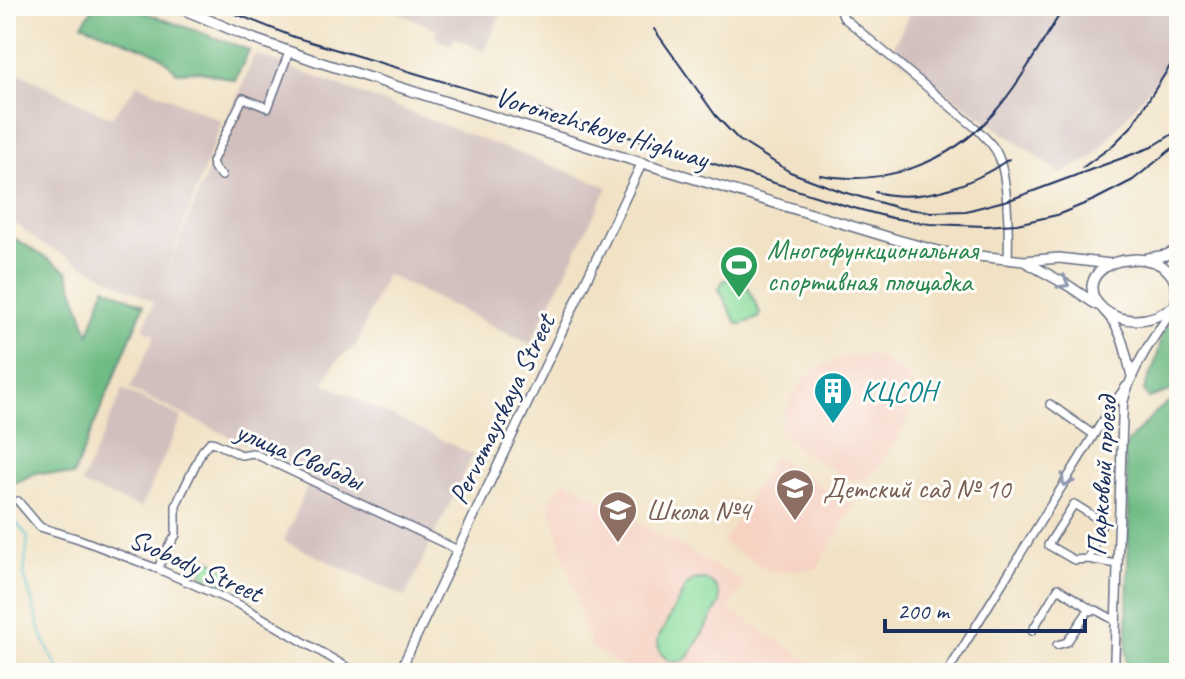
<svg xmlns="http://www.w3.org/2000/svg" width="1185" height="679" font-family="Caveat,sans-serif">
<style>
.built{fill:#f6d2c3}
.industrial{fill:#d1bfbd}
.green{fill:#8bdd9e;stroke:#53867e;stroke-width:2}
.forest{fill:#70bc85;stroke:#467672;stroke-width:2}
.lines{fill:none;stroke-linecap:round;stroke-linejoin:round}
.stream{stroke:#58c4cf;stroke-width:2}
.minor-casing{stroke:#666e82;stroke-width:10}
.tertiary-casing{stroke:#666e82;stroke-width:11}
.secondary-casing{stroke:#666e82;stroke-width:12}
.minor{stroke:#fff;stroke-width:7}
.tertiary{stroke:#fff;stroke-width:8}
.secondary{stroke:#fff;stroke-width:9}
.rail{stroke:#1b2f5e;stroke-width:2}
.oneway{stroke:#8d97ae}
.labels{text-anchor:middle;stroke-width:6;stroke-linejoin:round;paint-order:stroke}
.street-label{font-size:28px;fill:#1b2f5e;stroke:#fdfcf7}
.leisure-label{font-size:28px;fill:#27864d;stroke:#fdfcf7;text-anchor:start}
.culture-label{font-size:28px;fill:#0d838f;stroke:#fdfcf7;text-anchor:start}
.education-label{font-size:28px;fill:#785e54;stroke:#fdfcf7;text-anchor:start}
</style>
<rect width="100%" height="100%" fill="#fdfcf7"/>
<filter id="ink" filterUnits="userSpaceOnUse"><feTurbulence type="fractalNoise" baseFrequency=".0125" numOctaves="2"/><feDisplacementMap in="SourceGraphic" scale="16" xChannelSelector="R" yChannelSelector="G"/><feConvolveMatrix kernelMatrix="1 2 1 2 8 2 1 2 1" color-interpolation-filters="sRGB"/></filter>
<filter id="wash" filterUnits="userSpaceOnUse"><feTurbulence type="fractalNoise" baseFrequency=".006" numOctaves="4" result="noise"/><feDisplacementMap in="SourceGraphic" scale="32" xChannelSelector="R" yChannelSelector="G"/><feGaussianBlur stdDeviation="1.8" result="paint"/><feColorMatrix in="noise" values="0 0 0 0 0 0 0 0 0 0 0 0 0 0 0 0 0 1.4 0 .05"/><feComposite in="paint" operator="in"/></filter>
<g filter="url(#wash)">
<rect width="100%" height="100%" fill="#f1e2c5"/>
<path class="built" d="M870 354 884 360 909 379 915 391V405L898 437 877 470 868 479 854 481 813 459 798 448 787 436 781 425 790 399 802 382 818 368 844 357Z
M774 456 853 505 817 569 771 572 723 543Z
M564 480 746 583 729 609 822 669 819 673H633L591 648 549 504Z"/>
<path class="industrial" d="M383 6H504L485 51 455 38 451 45 436 39 438 30Z
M913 6H1179V52L1093 157 1062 174 891 53Z
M255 54 608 187 530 344 386 274 356 346 337 360 324 383 473 455 405 597 284 541 312 476 130 389 155 335 143 329 154 302 39 242 6 216V67L111 118 138 84 222 121 161 286Z
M123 390 182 417 141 508 81 484Z"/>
<path class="green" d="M736 275 743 278 760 313 758 318 742 324H738L736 322 719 289 723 281Z
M208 559 234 572 227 587 201 574Z
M702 579C715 582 720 589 720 603L688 658C672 667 657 658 658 639L686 586 694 580Z"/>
<path class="forest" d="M95 6H127L249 50 235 80 199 71 177 72 158 54 82 24Z
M6 233 67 271 89 334 105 287 144 305 73 476 38 472 6 487Z
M1179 316V388L1149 398 1144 391C1146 380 1153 371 1156 360 1165 337 1154 334 1179 316Z
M1179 397V673H1126L1129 513 1128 484 1124 452 1128 442 1155 413 1167 403Z"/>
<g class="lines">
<path class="stream" d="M6 513 11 516 28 537 24 574 42 636 60 673"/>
</g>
</g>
<g filter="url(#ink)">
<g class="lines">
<g class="minor-casing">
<path id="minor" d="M839 6 844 18 977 129C984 137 993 144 997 153 1008 173 1009 235 1008 259
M222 176 215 170 212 162 243 98 268 108 289 52
M1050 404 1094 435
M18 501 40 527 79 539 158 569 240 605 357 673
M1088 559 1074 560 1048 545 1074 504 1103 522 1088 559 1117 564
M158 569 164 554 176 535V505L202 451 210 442 215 443 241 455 253 453 458 550
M1032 631 1058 588 1092 610
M1057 645 1067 642 1088 611 1096 610 1116 621
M947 673 1113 404 1126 386"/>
</g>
<g class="tertiary-casing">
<path id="tertiary" d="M1104 311C1124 331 1125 353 1132 378
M399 673 642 163
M1114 673 1123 403C1131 369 1154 336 1174 308"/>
</g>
<g class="secondary-casing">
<path id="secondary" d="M175 6 254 39 316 61 609 153 901 241 942 252 1024 261 1059 258 1111 264
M1148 258 1166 255 1179 249
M1136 259C1165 260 1182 277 1175 306 1119 347 1061 287 1111 264 1118 260 1128 260 1136 259Z
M1024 261 1069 286 1097 305"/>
</g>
<use href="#minor" class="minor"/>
<use href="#tertiary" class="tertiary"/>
<use href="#secondary" class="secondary"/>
<path class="rail" d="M216 6 294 37 639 140 850 207 892 218 930 224 985 226 1017 224 1057 215 1094 200 1133 180 1179 143
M654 29 716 116 739 140 790 172 843 192 899 208 932 212 966 211 1012 199 1152 147 1179 130
M1082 168 1112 146 1131 127 1179 52
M820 175C883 187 950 163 993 114 1021 82 1042 42 1065 6
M875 192C921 204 972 185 1009 159"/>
</g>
<defs><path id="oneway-chevron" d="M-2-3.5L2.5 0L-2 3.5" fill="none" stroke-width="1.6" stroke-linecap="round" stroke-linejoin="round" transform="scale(2)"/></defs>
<g class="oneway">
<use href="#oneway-chevron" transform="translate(1064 283) rotate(29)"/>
<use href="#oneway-chevron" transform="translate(1066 481) rotate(122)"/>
</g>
</g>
<defs>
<g id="stadium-pin" transform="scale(2)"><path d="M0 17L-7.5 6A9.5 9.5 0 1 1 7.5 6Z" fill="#2e9e5b" stroke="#fdfcf7"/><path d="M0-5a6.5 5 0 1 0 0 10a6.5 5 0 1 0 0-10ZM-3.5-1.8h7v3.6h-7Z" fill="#fff"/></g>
<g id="building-pin" transform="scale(2)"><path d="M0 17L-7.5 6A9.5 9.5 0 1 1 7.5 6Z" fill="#0f9aa8" stroke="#fdfcf7"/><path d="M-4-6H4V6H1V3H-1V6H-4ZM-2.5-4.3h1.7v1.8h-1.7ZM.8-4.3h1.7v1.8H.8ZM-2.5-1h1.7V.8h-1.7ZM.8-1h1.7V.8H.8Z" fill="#fff"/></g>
<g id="school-pin" transform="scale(2)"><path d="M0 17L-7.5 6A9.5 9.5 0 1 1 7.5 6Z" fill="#8d6e63" stroke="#fdfcf7"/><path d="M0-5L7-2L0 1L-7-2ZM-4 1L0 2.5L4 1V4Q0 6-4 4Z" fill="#fff"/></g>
</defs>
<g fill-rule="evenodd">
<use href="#stadium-pin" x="739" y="265"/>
<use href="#building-pin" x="833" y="391"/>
<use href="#school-pin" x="795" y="488"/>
<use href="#school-pin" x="618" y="510"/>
</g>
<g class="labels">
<g class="street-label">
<text transform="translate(602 127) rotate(17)" y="10">Voronezhskoye Highway</text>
<text transform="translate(501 409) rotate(-64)" y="10">Pervomayskaya Street</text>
<text transform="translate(300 455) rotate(23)" y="10">улица Свободы</text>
<text transform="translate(1101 476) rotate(-86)" y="10">Парковый проезд</text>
<text transform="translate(196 565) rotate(24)" y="10">Svobody Street</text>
</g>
<g class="leisure-label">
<text x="767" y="259">Многофункциональная<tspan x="767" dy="32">спортивная площадка</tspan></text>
</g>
<g class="culture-label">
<text x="861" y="401">КЦСОН</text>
</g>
<g class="education-label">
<text x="823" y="498">Детский сад № 10</text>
<text x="646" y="520">Школа №4</text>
</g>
</g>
<rect width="1185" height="679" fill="none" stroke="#fdfcf7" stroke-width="32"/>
<path d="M885 619v12h200v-12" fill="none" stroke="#1b2f5e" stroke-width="4"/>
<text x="897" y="619" font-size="24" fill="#1b2f5e" stroke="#fdfcf7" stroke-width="6" paint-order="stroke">200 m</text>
</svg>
